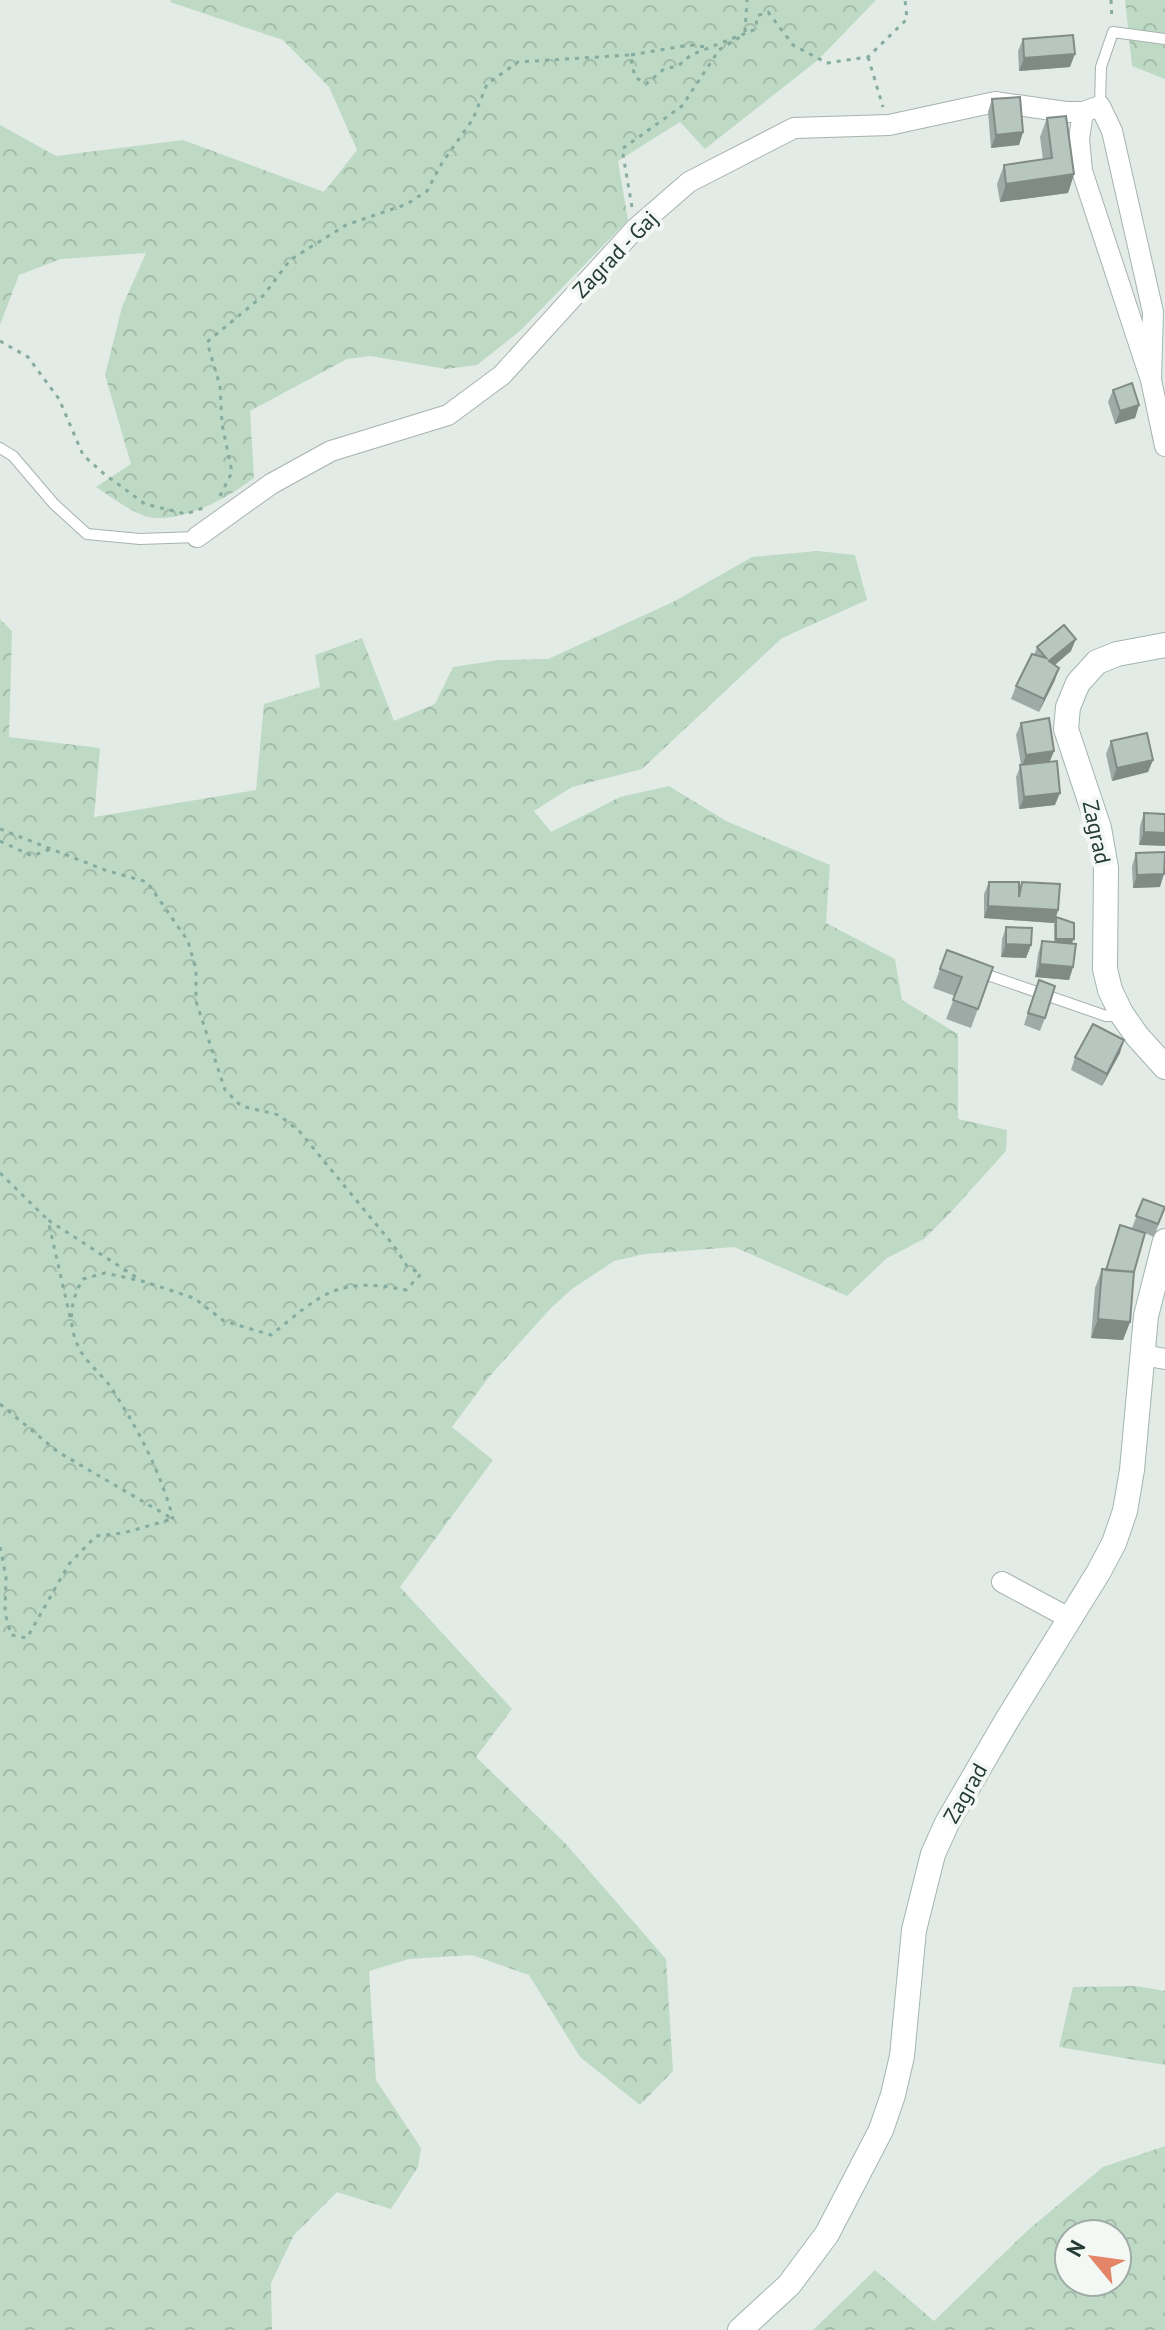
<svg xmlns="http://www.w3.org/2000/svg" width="1165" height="2330" font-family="'PT Sans',sans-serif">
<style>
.forest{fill:url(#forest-crowns);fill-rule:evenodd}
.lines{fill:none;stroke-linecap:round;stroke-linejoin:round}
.service-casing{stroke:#a6b3ae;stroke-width:12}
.minor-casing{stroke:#a6b3ae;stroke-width:22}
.secondary-casing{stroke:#a2b6af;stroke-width:26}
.path{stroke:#86ac9f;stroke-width:3;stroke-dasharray:4 6;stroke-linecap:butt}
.service{stroke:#fff;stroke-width:10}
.minor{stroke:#fff;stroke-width:20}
.secondary{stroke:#fff;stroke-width:24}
.wall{fill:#9eaaa5}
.shaded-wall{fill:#818b86}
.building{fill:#b8c6c0;stroke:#818b86;stroke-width:2}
.labels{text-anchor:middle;stroke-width:8;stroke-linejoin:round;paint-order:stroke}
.street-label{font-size:22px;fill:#243b34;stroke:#f3f8f5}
</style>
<defs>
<pattern id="forest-crowns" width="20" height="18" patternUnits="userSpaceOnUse" patternTransform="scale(2)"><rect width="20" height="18" fill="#bedac5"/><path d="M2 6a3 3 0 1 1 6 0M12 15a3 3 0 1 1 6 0" fill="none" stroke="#a3bcaa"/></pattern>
</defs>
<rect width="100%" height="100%" fill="#e3ebe7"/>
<path class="forest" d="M171 0H876L818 60 705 149 680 122 618 161 628 220 520 331 477 365 446 369 370 356 347 359 250 411 254 478C228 498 178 526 145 516 128 510 111 497 96 487L131 464 105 375 122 307 146 253 61 259 19 275 0 325V125L56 156 183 140 324 192 357 150 329 87 283 40 170 2Z
M1125 0H1165V79L1132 66Z
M818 551 855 555 867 600 782 638 642 769 572 787 534 811 551 832 620 797 669 786 726 821 830 865 826 923 895 959 902 1000 958 1034V1119L1007 1130 1006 1151 950 1213 924 1239 887 1258 847 1296 734 1247 645 1254 614 1261 572 1289 550 1309 489 1377 452 1427 493 1460 400 1587 512 1709 476 1757 565 1843 666 1959 673 2071 640 2105 580 2057 529 1975 472 1955 409 1959 369 1971 376 2080 421 2148 418 2167 391 2209 337 2192 294 2235 271 2283 272 2330H0V619L12 631 9 737 100 748 94 817 256 790 264 704 320 687 315 655 362 638 394 721 435 704 453 667 499 660 548 659 673 602 752 557Z
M1136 1986 1165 1991V2065L1059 2047 1073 1987Z
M1165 2146V2330H813L875 2270 934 2321 1027 2231 1103 2167ZM1069 2234H1117V2282H1069Z"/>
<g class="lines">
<g class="service-casing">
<path id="service" d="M1100 106 1101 67 1113 32 1165 39
M0 448 13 456 54 504 87 534 140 539 197 537
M979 972 1106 1016H1120"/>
</g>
<g class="minor-casing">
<path id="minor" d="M1083 112 1079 139 1082 171 1151 380 1165 446
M197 537 271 484 331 451 448 415 502 375 635 229 689 182 794 128 889 125 995 102 1066 112H1083L1100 106 1112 131 1153 312 1151 380
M1142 1355 1165 1359
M1002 1582 1069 1618"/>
</g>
<g class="secondary-casing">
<path id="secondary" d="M1165 645 1117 654 1097 662 1078 683 1068 707 1066 729 1099 828 1106 868 1105 969 1110 990 1121 1013 1137 1036 1165 1067
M740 2330 789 2285 827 2234 881 2130 893 2095 902 2056 914 1930 933 1854 947 1823 1007 1720 1098 1573 1114 1543 1125 1511 1132 1470 1146 1316 1165 1241"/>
</g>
<path class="path" d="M1111 0 1112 20
M745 32 747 0
M631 55 689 45 706 47
M868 57 883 107
M632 207 622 149 682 106 719 50 740 37
M0 341 28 357 59 399 83 455 103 473 145 504 186 514 203 508
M220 496 232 472 222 424 220 386 207 342 264 295 290 260 346 225 407 204 427 191 442 163 473 119 487 84 518 62 630 55 635 77 646 84 664 69 678 66 691 55 756 29 757 16 768 12 793 45 827 63 868 57 907 19 905 0
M0 829 105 870 147 882 188 941 196 970V1001L225 1090 241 1106 279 1115 300 1132 394 1246 407 1266 421 1274 406 1290C337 1276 322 1294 271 1335L224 1321 194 1298 142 1281 105 1273 83 1279C70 1301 67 1324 79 1348 86 1362 101 1374 110 1386 137 1427 161 1472 173 1519
M0 841 32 856 51 849
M0 1173 48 1220
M70 1317 48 1220 139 1279
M0 1404 58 1452 173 1519
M0 1547 6 1577 5 1613 11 1635 27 1638 69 1564 96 1536 123 1533 173 1519"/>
<use href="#service" class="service"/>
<use href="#minor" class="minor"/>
<use href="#secondary" class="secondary"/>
</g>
<path class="wall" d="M1023 39 1070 67 1019 71 1018 51Z
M992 99 1023 132 1019 145 991 148 988 112Z
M1047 118 1074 174 1068 193 1000 202 997 184 1004 165 1043 160 1040 137Z
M1113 390 1139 405 1135 418 1115 424 1108 402Z
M1037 647 1071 651 1055 665V680L1039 712 1011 699 1016 686 1034 655Z
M1021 723 1054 751 1050 761 1055 805 1019 809 1016 777 1021 765 1016 735Z
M1111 741 1153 760 1148 772 1112 781 1106 754Z
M1144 813 1165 814 1139 845 1140 826Z
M1136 853 1160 887 1133 888 1132 866Z
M989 882 1019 889 1022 882 1058 910 1056 917 1072 944 1073 967 1069 980 1035 977 1038 954 1042 941 1054 942V923L984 918V894Z
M1006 927 1031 945 1026 958 1001 957 1002 939Z
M947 950 993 967 971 1028 946 1019 955 996 933 988Z
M1034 993 1045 1018 1040 1031 1024 1025Z
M1120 1053 1102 1086 1071 1070 1075 1057Z
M1143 1199 1165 1207 1154 1237 1145 1233 1134 1272 1130 1322 1123 1340 1091 1338 1095 1288 1102 1269 1106 1270 1120 1225 1132 1228Z"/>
<path class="shaded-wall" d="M1075 54 1070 67 1019 71 1024 58Z
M1023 132 1019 145 991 148 996 135Z
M1074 174 1068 193 1000 202 1006 184Z
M1139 405 1135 418 1115 424 1120 411Z
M1076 639 1071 651 1045 673 1049 661Z
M1059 668 1055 680 1039 712 1044 699Z
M1054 751 1049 763 1021 768 1026 755Z
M1153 760 1148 772 1112 781 1117 768Z
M1060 793 1055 805 1019 809 1024 797Z
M1144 832 1165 833V846L1139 845Z
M1164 874 1160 887 1133 888 1137 875Z
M988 906 1058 910 1054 923 984 918Z
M1056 939H1074L1071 945H1054Z
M1006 944 1031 945 1026 958 1001 957Z
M1040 964 1073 967 1069 980 1035 977Z
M1124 1040 1120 1053 1102 1086 1107 1074Z
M1098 1319 1130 1322 1123 1340 1091 1338Z"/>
<path class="building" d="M1073 35 1075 54 1024 58 1023 39Z
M1020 97 1023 132 996 135 992 99Z
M1066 116 1074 174 1006 184 1004 165 1052 158 1047 118Z
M1132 383 1139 405 1120 411 1113 390Z
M1064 625 1076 639 1049 661 1059 668 1044 699 1016 686 1032 654 1046 658 1037 647Z
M1049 718 1054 751 1026 755 1021 723Z
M1147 733 1153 760 1117 768 1111 741Z
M1057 761 1060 793 1024 797 1020 765Z
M1144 813 1165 814V833L1144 832Z
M1165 852 1164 874 1137 875 1136 853Z
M989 882H1019V897L1022 882 1060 884 1058 910 988 906Z
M1056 917 1074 923V939H1056Z
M1006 927 1032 928 1031 945 1006 944Z
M1042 941 1076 944 1073 967 1040 964Z
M947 950 993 967 978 1009 953 1000 962 977 940 969Z
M1039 980 1055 986 1045 1018 1028 1013Z
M1093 1024 1124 1040 1107 1074 1075 1057Z
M1143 1199 1165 1207 1158 1224 1136 1216Z
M1120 1225 1145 1233 1134 1272 1106 1270Z
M1102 1269 1134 1272 1130 1322 1098 1319Z"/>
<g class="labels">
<g class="street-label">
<text transform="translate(615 254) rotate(-46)" y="8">Zagrad - Gaj</text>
<text transform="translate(1097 832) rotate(78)" y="8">Zagrad</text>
<text transform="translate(965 1793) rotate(-60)" y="8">Zagrad</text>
</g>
</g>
<g transform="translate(1093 2258) rotate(299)"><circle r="38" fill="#f3f8f5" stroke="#a0aca8" stroke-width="2"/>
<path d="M0-6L14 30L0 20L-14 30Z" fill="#e48567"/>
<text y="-12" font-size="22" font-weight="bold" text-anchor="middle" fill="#243b34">N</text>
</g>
</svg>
